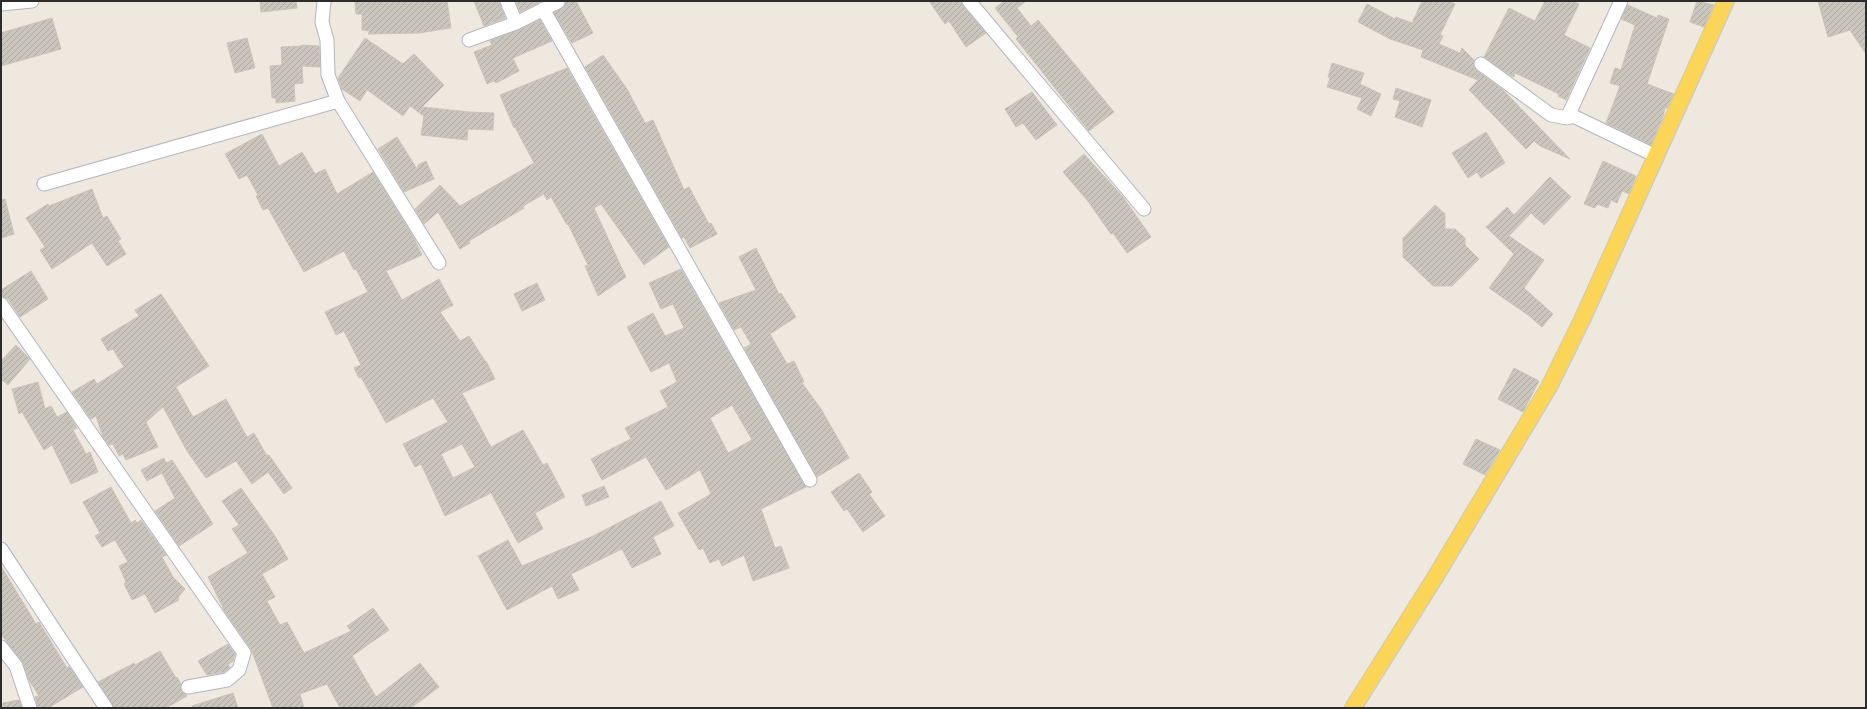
<svg xmlns="http://www.w3.org/2000/svg" width="1867" height="709" font-family="Karla,sans-serif">
<style>
.building{fill:url(#building-hatch);stroke:#cbc4b7;fill-rule:evenodd}
.lines{fill:none;stroke-linecap:round;stroke-linejoin:round}
.minor-casing{stroke:#b2b5c1;stroke-width:15}
.major-casing{stroke:#c8c8c8;stroke-width:18}
.minor{stroke:#fff;stroke-width:13}
.major{stroke:#fad558;stroke-width:16}
</style>
<defs>
<pattern id="building-hatch" width="6" height="6" patternUnits="userSpaceOnUse"><rect width="6" height="6" fill="#cac5bd"/><path d="M-1 1l2-2M0 6l6-6M5 7l2-2" fill="none" stroke="#aea9a3"/></pattern>
</defs>
<rect width="100%" height="100%" fill="#efe8de"/>
<path class="building" d="M260 1H296L297 8 261 12Z
M355 1H447L451 28 419 33 368 34 370 31 362 30V14H356Z
M474 1H499L505 18 484 26Z
M516 1H542L520 12Z
M566 1H576L593 33 572 43 554 13 564 7Z
M929 1H961L963 6 986 33 966 47 949 21 945 24Z
M1004 1H1026L1017 8 1031 26 1038 20 1114 112 1089 131 1016 39 1018 37 995 8Z
M1422 1H1449L1455 4 1440 35 1443 36 1439 44 1460 53 1462 48 1474 60V67L1476 70 1503 90 1570 159 1540 146 1534 141 1526 149 1469 90 1478 80 1421 57 1423 50 1390 39 1358 22 1367 4 1395 19 1396 17 1412 23Z
M1545 1H1572L1579 4 1564 35 1590 48 1566 100 1558 96 1559 94 1515 73 1514 77 1508 74 1484 57 1509 8 1535 21Z
M1697 1 1714 5 1704 27 1690 22Z
M1818 1H1866V54L1850 30 1828 37Z
M1628 5 1657 18 1658 15 1669 19 1647 84 1674 94 1667 108H1665L1663 117 1651 145 1606 123 1620 86 1610 83 1615 68 1621 70 1635 25 1621 19Z
M52 18 61 49 1 66V33Z
M540 20 552 41 513 58 519 71 496 83 494 81 487 84 474 52 492 45 490 41 519 30Z
M247 38 255 68 235 73 227 43Z
M365 38 403 64 414 54 444 85 422 107 469 112 494 113 493 130 468 129 467 140 421 135 424 116 410 106 403 116 366 89 367 90 360 101 342 89 338 78Z
M302 45 319 46 320 67 302 66 303 83 294 84 295 101 276 103V98H272L270 66 282 65 281 47 302 46Z
M603 55 627 89 645 123 653 120 684 190 689 187 709 224 711 223 717 234 690 248 684 237 682 238 585 67Z
M1332 63 1364 73 1360 84 1381 94 1371 116 1357 109 1362 98 1327 87 1330 78 1328 77Z
M567 68 669 247 644 265 601 204 594 208 626 277 598 296 585 266 588 265 568 224 567 225 551 197 547 200 544 194 523 206 524 208 469 241 470 243 460 249 438 212 424 224 415 209 440 185 460 206 534 163 515 127 514 128 500 95Z
M1396 88 1431 100 1422 127 1395 117 1400 101 1393 99Z
M1032 92 1057 125 1036 140 1023 123 1016 127 1005 109Z
M1486 132 1505 163 1481 178 1477 172 1468 178 1452 153Z
M262 134 279 166 302 152 315 174 325 169 337 194 373 172 414 238 422 255 386 271 402 300 439 279 453 305 440 312 460 341 469 336 485 361H486L495 379 462 393 491 447 523 430 543 465 547 463 565 497 535 513 543 529 518 543 491 493 445 516 421 464 415 467 403 444 448 422 433 398 386 423 361 377 359 378 354 368 361 365 344 331 336 335 325 312 368 292 356 269 354 270 344 251 304 272 268 208 263 210 256 196 258 195 247 175 239 179 225 154ZM462 444 475 467 453 478 441 454Z
M397 137 417 169 418 165 426 161 434 179 404 192 378 149Z
M1084 154 1123 197 1151 237 1127 253 1113 233 1111 234 1087 200 1063 172Z
M1603 161 1636 176 1629 194 1622 191 1617 203 1611 200 1608 208 1597 204 1595 208 1584 204Z
M1550 177 1571 197 1544 225 1531 213 1509 236 1544 260 1524 288 1553 314 1542 327 1528 315 1489 288 1514 254 1486 227 1507 207 1514 215Z
M92 189 103 218 107 216 121 239 118 241 126 254 107 266 92 243 52 269 40 250 45 247 26 218 48 204 49 206Z
M5 199 14 234 1 238V200Z
M1435 205 1445 214V229H1455L1465 238V245L1479 259 1452 286H1433L1403 257V238Z
M756 248 779 294 781 293 796 317 770 334 787 364 794 361 804 382 802 383 821 409 849 458 817 477 744 348 751 344 741 327 734 330 719 303 756 290 739 257Z
M681 269 806 487 761 509 775 548 781 546 789 568 753 581 744 555 722 566 719 559 710 563 703 548 699 550 678 513 711 494 700 470 666 490 646 457 602 480 591 459 631 439 625 428 668 407 660 391 677 382 669 363 651 372 627 327 653 313 665 336 684 328 673 304 661 309 649 283ZM732 405 752 440 728 453 710 418Z
M31 271 48 299 20 317 8 299 1 296V290Z
M537 283 545 300 522 311 514 294Z
M161 294 209 366 176 387 193 417 226 399 247 437 254 433 267 456 269 455 292 488 284 494 268 472 252 484 236 461 206 478 187 451 163 407 146 422 158 447 126 460 123 454 119 456 113 444 109 445 103 437 96 416 91 419 72 392 94 379 97 384 124 367 113 349 108 351 101 339 139 316 135 310Z
M16 345 30 359 8 385 1 379V361Z
M1514 368 1539 381 1523 412 1498 399Z
M38 382 45 409 51 406 57 417 67 412 77 428 73 430 86 454 90 452 98 472 71 484 52 445 44 450 22 412 19 414 12 389Z
M1476 439 1500 450 1485 475 1463 464Z
M164 458 166 463 172 460 213 524 179 546 155 511 175 498 162 473 147 481 141 470Z
M859 473 872 492 869 494 885 516 863 532 847 509 844 511 831 492Z
M604 486 609 497 586 506 582 495Z
M111 487 131 523 135 520 137 523 141 520 166 555 162 557 173 577 185 589 178 597 179 600 155 613 145 594 132 600 124 584 126 582 119 566 128 562 115 540 102 547 95 536 100 533 83 502Z
M241 488 275 536 288 559 262 574 275 597 267 601 280 625 287 622 304 653 351 631 347 626 373 608 389 630 352 656 376 697 420 663 439 687 411 708H340L327 684 300 694 304 708H273L251 649 225 612 208 577 248 553 232 529 239 525 222 501Z
M661 501 674 526 653 537 661 554 632 568 622 549 571 574 579 590 558 599 552 586 507 610 478 556 508 540 522 566 593 536Z
M1 566 36 624 39 622 67 668 69 666 83 687 48 708H38L35 697 39 696 29 680 23 663 1 634Z
M228 644 235 654 233 661 228 665 230 668 224 672 207 675 198 661Z
M160 651 176 678 177 677 181 684 182 692 187 696 166 708H114L98 682 134 663 135 665Z
M233 693 238 708H193L192 706Z
M19 700 22 708H3V703Z"/>
<g class="lines">
<g class="minor-casing">
<path id="minor" d="M324 1 322 22 327 40 328 75 338 101 439 263
M507 1 516 23
M969 1 1144 209
M1 4 32 1
M543 9 810 480
M469 40 516 23 558 2
M1481 64 1551 115 1567 118 1573 116 1656 156
M1567 118 1621 1
M44 184 338 101
M1 304 244 653 239 670 227 680 188 687
M1 549 106 708
M1 647 16 666 30 708"/>
</g>
<g class="major-casing">
<path id="major" d="M1353 708 1436 576 1549 387 1582 320 1726 1"/>
</g>
<use href="#minor" class="minor"/>
<use href="#major" class="major"/>
</g>
<rect width="1867" height="709" fill="none" stroke="#2c2c2c" stroke-width="4"/>
</svg>
